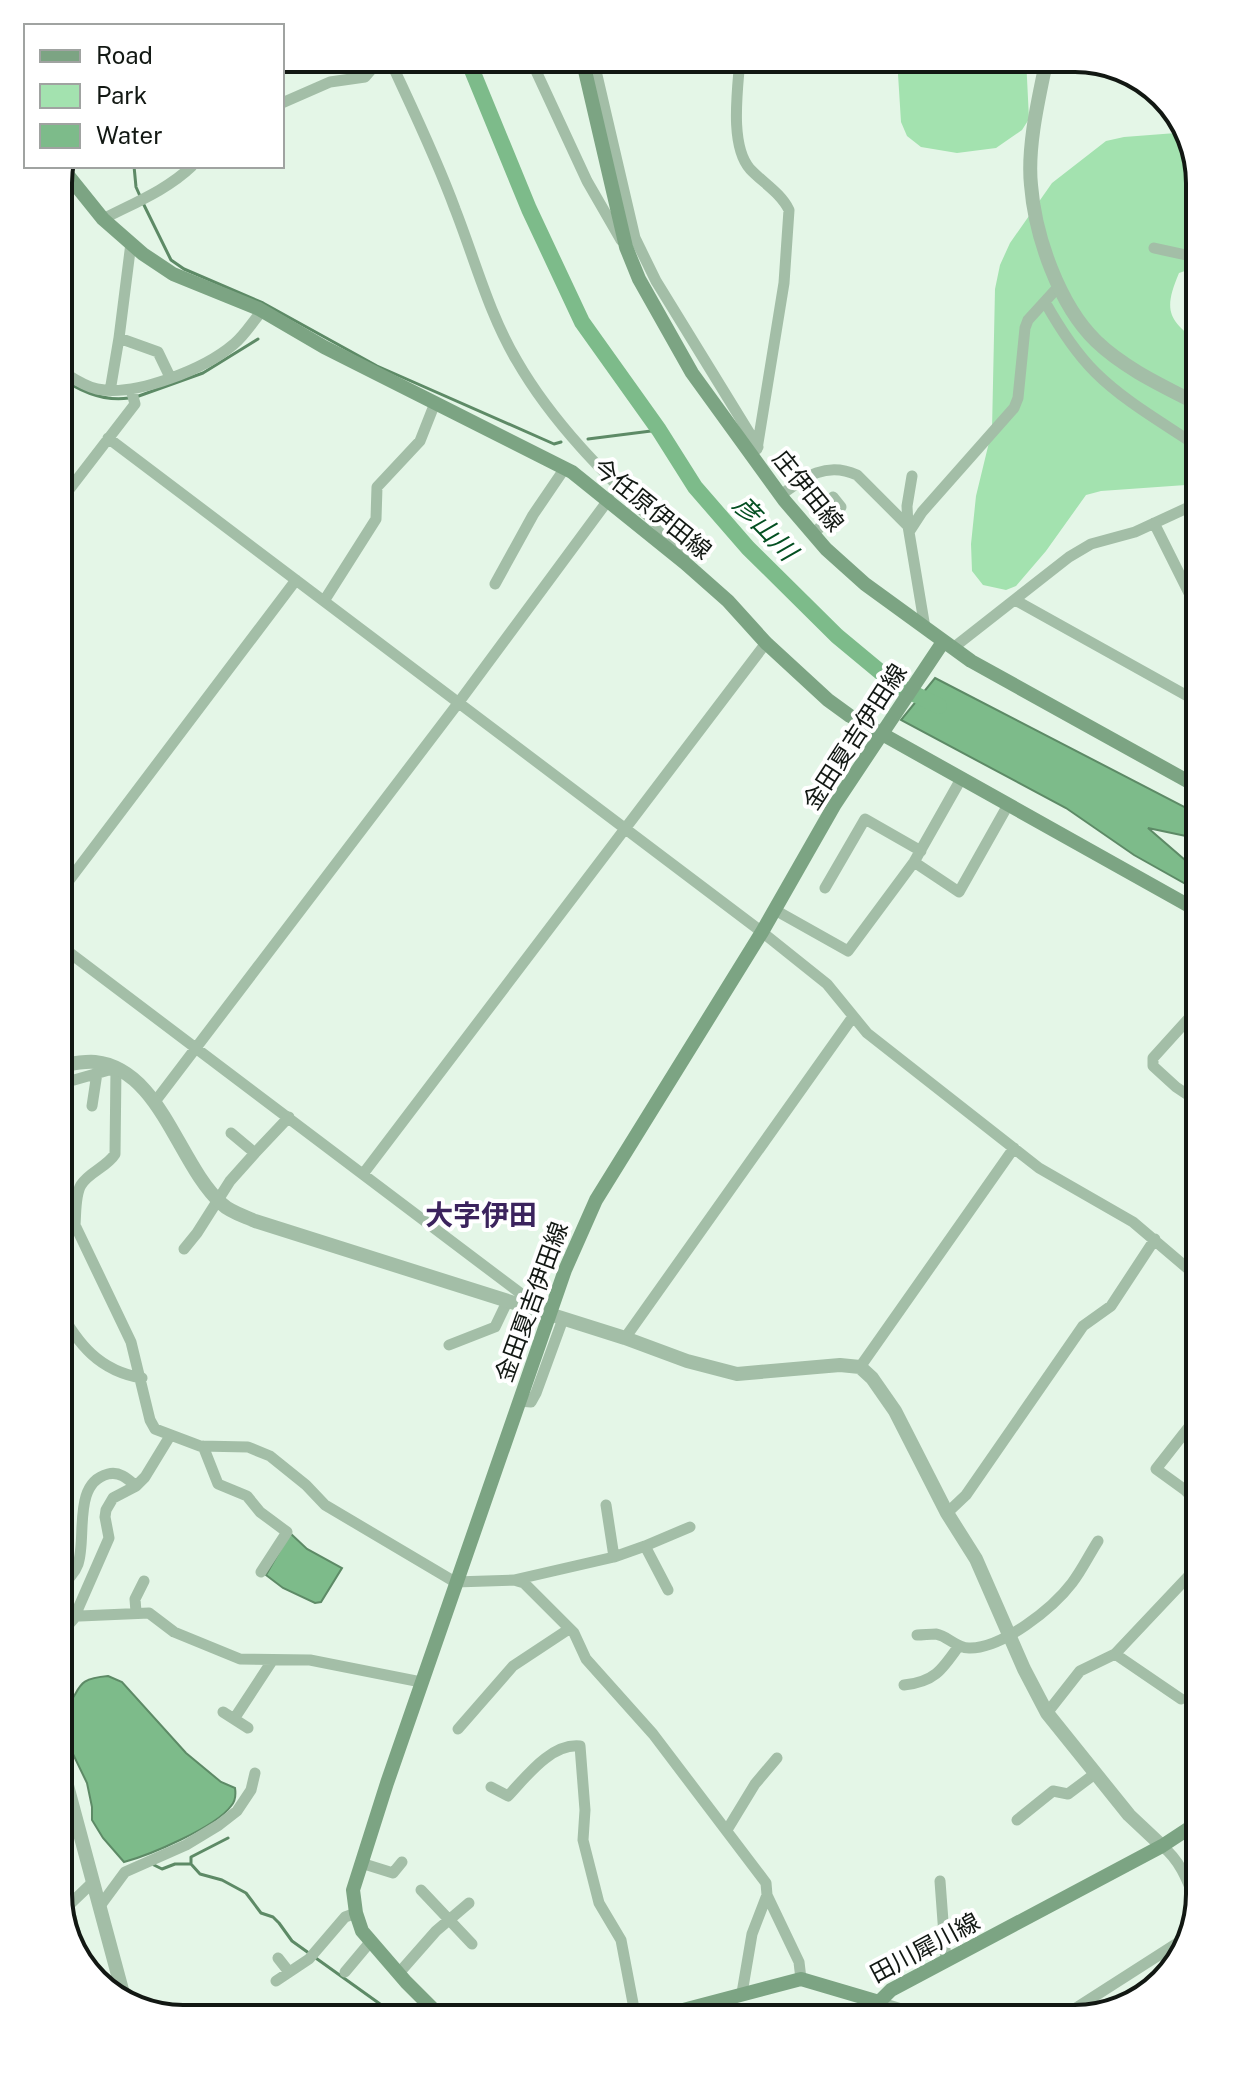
<svg xmlns="http://www.w3.org/2000/svg" width="1258" height="2077" font-family="'Public Sans','Noto Sans JP',sans-serif">
<style>
.green{fill:#a3e2af}
.water{fill:#7dbb8a;stroke:#5d8a66;stroke-width:2}
.lines{fill:none;stroke-linecap:round;stroke-linejoin:round}
.stream{stroke:#5d8a66;stroke-width:3}
.river{stroke:#7dbb8a;stroke-width:16}
.minor{stroke:#a3bea7;stroke-width:11}
.tertiary{stroke:#a3bea7;stroke-width:14}
.secondary{stroke:#7ca483;stroke-width:14}
.labels{text-anchor:middle;stroke-width:8;stroke-linejoin:round;paint-order:stroke}
.street-label{font-size:24px;fill:#121813;stroke:#fff}
.water-label{font-size:26px;font-style:italic;fill:#034f21;stroke:#fff}
.quarter-label{font-size:28px;font-weight:bold;fill:#3b235d;stroke:#fff}
.rim{fill:none;stroke:#121813;stroke-width:4}
</style>
<rect width="100%" height="100%" fill="#e4f6e7"/>
<path class="green" d="M897 58H1026L1029 119 1022 130 996 148 957 153 921 147 907 136 901 122Z
M1176 133 1189 134 1200 183V266L1179 273C1163 311 1168 320 1200 343V484L1101 491 1086 495 1046 551 1016 586 1006 590 983 585 972 571 971 544 976 496 992 430 995 289 1000 265 1010 243 1052 183 1106 141 1124 137Z"/>
<path class="water" d="M935 678 1200 815V839L1148 828 1200 873V892L1134 855 1066 808 901 720Z
M290 1533 307 1549 342 1568 321 1602 315 1603 283 1588 266 1575Z
M108 1676 122 1682 186 1753 221 1782 235 1788C236 1795 236 1801 231 1806 216 1827 150 1855 124 1862L103 1838 92 1820V1807L87 1783 72 1752 68 1750 70 1730 64 1710C83 1689 73 1679 108 1676Z"/>
<g class="lines">
<path class="stream" d="M134 166 136 187 140 196
M143 203 171 260 184 269 263 303 377 366 554 444 561 442
M58 376C79 391 103 402 129 398
M136 397 203 373 258 339
M588 439 659 430
M191 1863V1857L228 1838
M154 1865 162 1869 175 1864H191L200 1874 222 1880 246 1893 261 1913 273 1917 279 1923 292 1941 401 2019"/>
<path class="river" d="M467 58 529 209 582 322 659 430 695 487 748 548 837 636 896 685 939 706"/>
<path class="minor" d="M389 58C412 108 436 157 455 209 475 260 489 314 517 361 559 434 622 490 681 548L685 563
M530 58 587 181 621 240
M593 58 635 238 656 281 758 447
M740 58C738 88 729 145 750 169 762 182 781 193 789 210L784 283 757 449
M282 103 330 82 365 77 371 70V58
M103 219C134 203 167 190 192 166
M1154 248 1200 258
M1045 302C1059 327 1075 352 1095 372 1125 402 1165 424 1200 448
M119 338 131 243
M58 369C70 376 83 386 97 389 135 397 205 369 234 344 245 335 253 321 262 311
M110 391 119 338 158 352 170 377
M108 438 762 932 827 984 867 1033 1039 1168 1133 1222 1200 1279
M912 476 907 506 908 526 925 628
M781 495C805 477 826 461 857 475L908 526
M58 504 135 404 131 389
M1154 523 1200 615
M909 532 922 512 1014 408 1018 398 1025 328 1028 320 1059 286
M813 534 841 507 833 497
M495 584 533 515 565 468
M1015 600 1200 703
M324 601 376 519 377 487 420 441 435 403
M953 648 1069 557 1091 544 1135 532 1200 502
M914 862 959 892 1008 805
M825 888 865 819 921 851
M58 895 296 580
M775 910 848 951 914 862 961 779
M58 944 520 1293 525 1301 523 1307
M74 1080 116 1068 115 1154C107 1167 89 1172 81 1185 75 1195 76 1213 75 1225
M154 1103 459 702 609 499
M1200 1103 1176 1087 1153 1066V1058L1200 1006
M92 1106 97 1073
M231 1133 255 1153 289 1117
M363 1174 766 643
M58 1210 75 1225 131 1342 150 1420 155 1429 200 1446 248 1447 270 1456 306 1485 325 1505 455 1582 514 1580 524 1583 574 1633 586 1659 653 1734 766 1883 767 1895 799 1962 801 1979
M184 1249 197 1233 230 1181 255 1153
M58 1308C78 1344 99 1371 142 1378
M625 1338 852 1018
M449 1345 495 1327 507 1302
M860 1367 1014 1148
M519 1401 531 1402 536 1393 563 1319
M170 1436 145 1477 136 1486 113 1498 106 1510 105 1517 109 1538 77 1611 80 1616 149 1613 174 1632 240 1659 310 1660 421 1682
M203 1446 218 1484 247 1496 260 1512 287 1532 261 1572
M606 1505 614 1557
M1200 1505 1185 1490 1156 1469 1200 1413
M947 1513 966 1495 1083 1326 1111 1306 1155 1239
M645 1546 690 1527
M514 1580 614 1557 645 1546 668 1590
M58 1588C66 1581 74 1575 78 1564 87 1538 72 1483 108 1474 120 1471 128 1479 136 1486
M136 1612 135 1599 144 1581
M917 1635C923 1635 930 1634 936 1634 948 1636 956 1648 969 1648 1002 1649 1053 1608 1072 1583 1082 1570 1089 1555 1098 1541
M58 1651 64 1630 78 1614
M1115 1654 1181 1699
M904 1685C934 1682 942 1670 958 1647
M223 1712 248 1728
M1047 1713 1080 1671 1115 1654 1200 1564
M234 1719 272 1661
M458 1729 513 1666 569 1629
M491 1787 508 1796C526 1777 551 1743 580 1746L585 1810 583 1840 599 1903 621 1940 636 2019
M1017 1820 1053 1791 1068 1794 1096 1773
M727 1830 755 1784 777 1758
M1162 1846C1181 1861 1188 1882 1197 1905
M361 1863 393 1873 402 1862
M940 1881 946 1962
M421 1890 472 1944
M100 1906 125 1872 186 1845 219 1825 237 1811 251 1790 255 1773
M69 1942 76 1936 68 1906 93 1882
M278 1958 289 1972
M345 1972 371 1941
M399 1973 436 1931 469 1903
M276 1981 309 1959 345 1917 356 1913
M742 1993 752 1934 767 1895
M879 2002 933 2019
M1059 2019 1187 1937"/>
<path class="tertiary" d="M1047 58C1039 97 1027 146 1031 185 1035 236 1059 305 1096 341 1125 369 1165 387 1200 405
M58 1066C70 1064 83 1061 95 1062 161 1069 178 1165 222 1204 230 1212 244 1216 255 1221L625 1338 687 1361 737 1374 840 1365 860 1367 872 1378 895 1411 947 1513 976 1559 1024 1669 1047 1713 1129 1815 1162 1846
M58 1752 125 2001"/>
<path class="secondary" d="M582 58 626 247 639 279 692 373 784 500 826 549 865 584 971 661 1200 788
M62 168 103 219 143 254 173 274 259 309 324 347 572 472 685 563 728 601 766 643 828 700 850 716 1200 912
M443 2019 406 1982 362 1931 356 1913 353 1890 387 1783 565 1270 596 1200 762 932 835 804 943 642
M649 2019 801 1979 879 2002 891 1990 1162 1846 1200 1821"/>
</g>
<g class="labels">
<g class="street-label">
<text transform="translate(808 491) rotate(51)" y="8">庄伊田線</text>
<text transform="translate(652 509) rotate(39)" y="8">今任原伊田線</text>
<text transform="translate(855 737) rotate(-57)" y="8">金田夏吉伊田線</text>
<text transform="translate(532 1302) rotate(-70)" y="8">金田夏吉伊田線</text>
<text transform="translate(925 1948) rotate(-28)" y="8">田川犀川線</text>
</g>
<g class="water-label">
<text transform="translate(765 528) rotate(46)" y="9">彦山川</text>
</g>
<g class="quarter-label">
<text x="481" y="1225">大字伊田</text>
</g>
</g>
<path d="M0 0H1258V2077H0ZM183 72H1075A111 111 0 0 1 1186 183V1894A111 111 0 0 1 1075 2005H183A111 111 0 0 1 72 1894V183A111 111 0 0 1 183 72Z" fill="#fff" fill-rule="evenodd"/>
<path class="rim" d="M183 72H1075A111 111 0 0 1 1186 183V1894A111 111 0 0 1 1075 2005H183A111 111 0 0 1 72 1894V183A111 111 0 0 1 183 72Z"/>
<rect x="24" y="24" width="260" height="144" fill="#ffffff" stroke="#a0a3a1" stroke-width="2"/>
<rect x="40" y="50" width="40" height="12" fill="#7ca483" stroke="#a0a3a1" stroke-width="2"/>
<text x="96" y="64" font-size="24" fill="#121813">Road</text>
<rect x="40" y="84" width="40" height="24" fill="#a3e2af" stroke="#a0a3a1" stroke-width="2"/>
<text x="96" y="104" font-size="24" fill="#121813">Park</text>
<rect x="40" y="124" width="40" height="24" fill="#7dbb8a" stroke="#a0a3a1" stroke-width="2"/>
<text x="96" y="144" font-size="24" fill="#121813">Water</text>
</svg>
